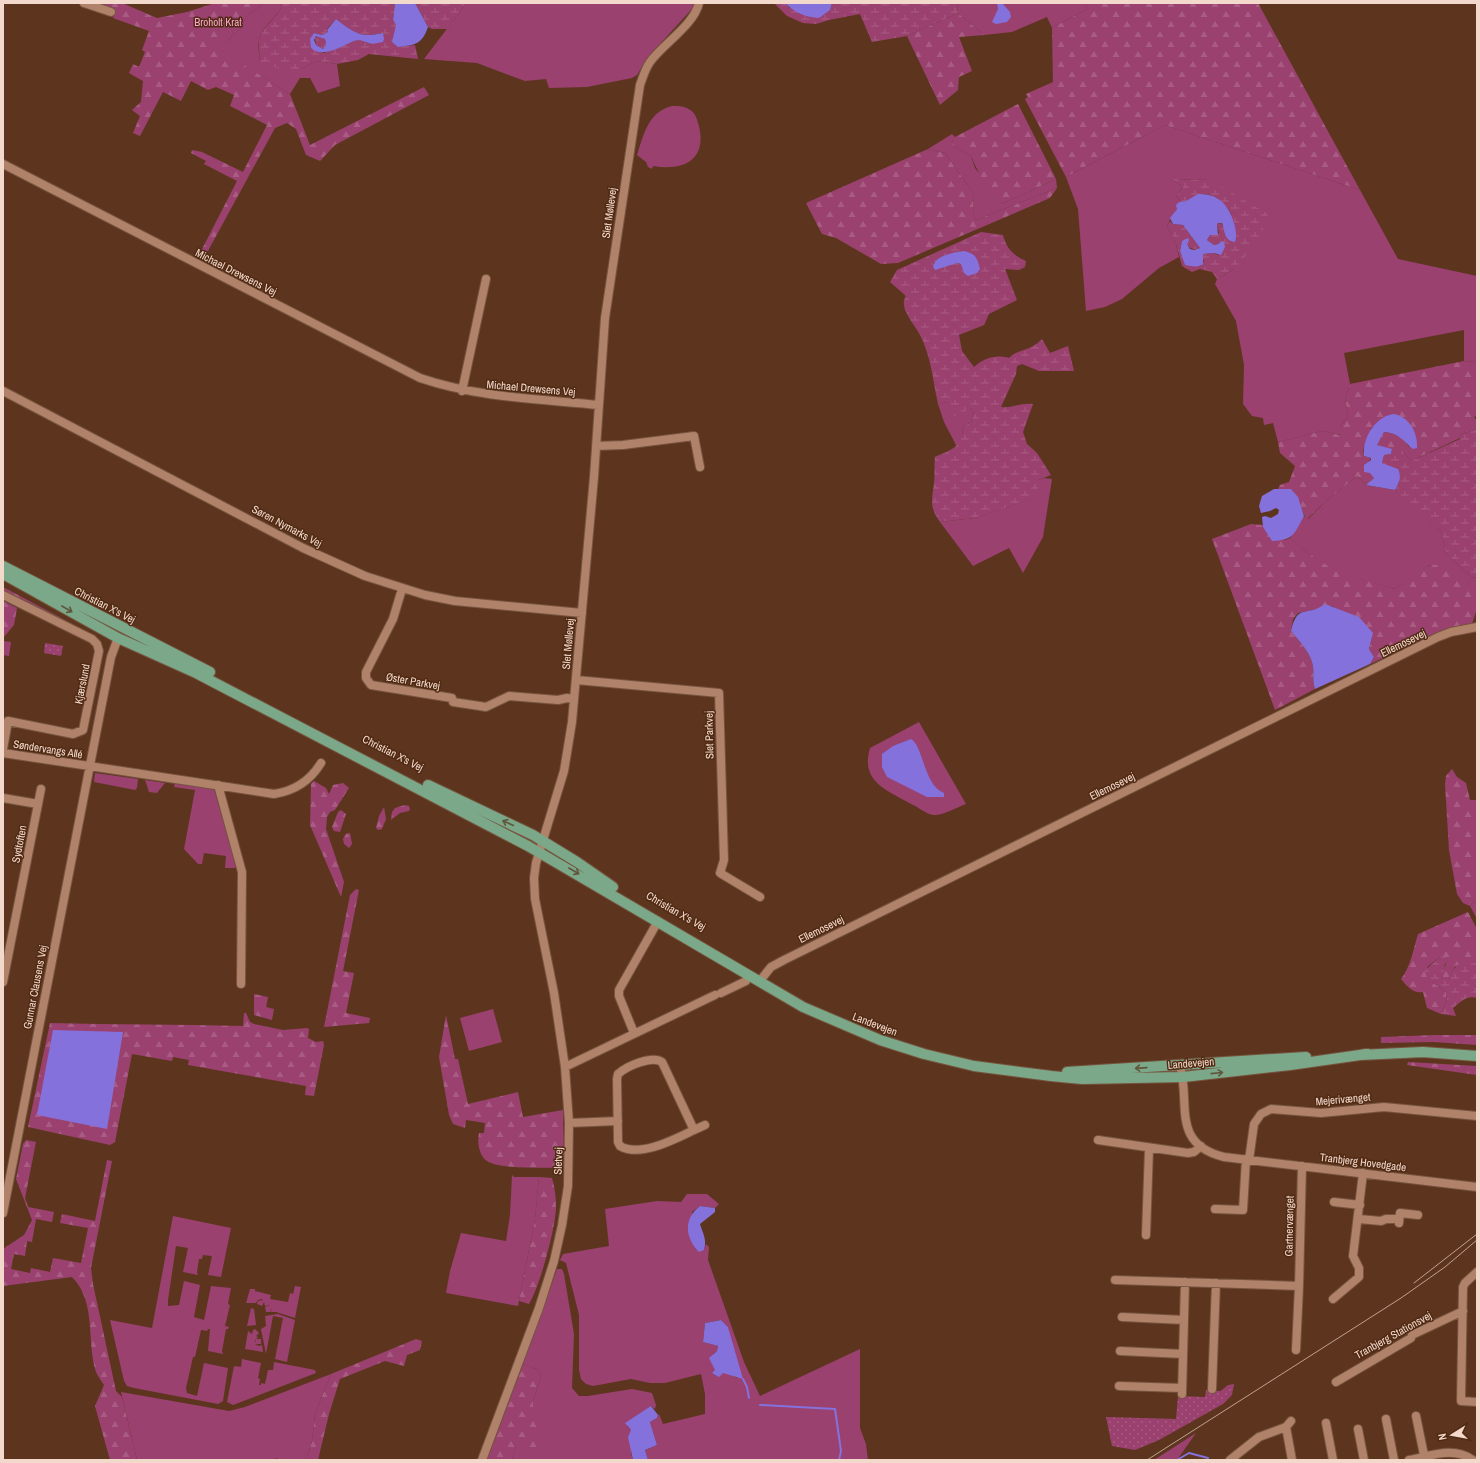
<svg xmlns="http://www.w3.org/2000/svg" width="1480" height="1463" font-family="'Archivo Narrow',sans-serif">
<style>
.grass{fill:#9a4170;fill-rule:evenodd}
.forest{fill:url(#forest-firs)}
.wetland{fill:url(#wetland-marsh);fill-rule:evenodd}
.park{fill:url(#park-dots)}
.water{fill:#8571db;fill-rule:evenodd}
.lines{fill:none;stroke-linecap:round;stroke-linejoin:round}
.stream{stroke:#8571db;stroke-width:2}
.minor-casing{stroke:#76543f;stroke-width:10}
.major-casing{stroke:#76543f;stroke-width:12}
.minor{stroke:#b08269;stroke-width:8}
.major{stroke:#7aa889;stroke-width:10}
.tram{stroke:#bfa190;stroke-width:1}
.oneway{stroke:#5f563c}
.labels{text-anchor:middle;stroke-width:3;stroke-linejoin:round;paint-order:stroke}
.park-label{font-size:11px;fill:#fba7cf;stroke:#512a13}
.street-label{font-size:11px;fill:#f3d9cc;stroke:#512a13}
</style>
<defs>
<pattern id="forest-firs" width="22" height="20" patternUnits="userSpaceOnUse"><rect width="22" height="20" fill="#9a4170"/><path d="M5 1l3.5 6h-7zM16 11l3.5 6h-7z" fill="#a95c83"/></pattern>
<pattern id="wetland-marsh" width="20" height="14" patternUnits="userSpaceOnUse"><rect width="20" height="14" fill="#9a4170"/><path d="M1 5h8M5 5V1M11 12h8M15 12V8" fill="none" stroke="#a95c83"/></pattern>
<pattern id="park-dots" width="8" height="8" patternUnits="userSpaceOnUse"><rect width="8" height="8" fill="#9a4170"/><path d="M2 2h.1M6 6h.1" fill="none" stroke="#a95c83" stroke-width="1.8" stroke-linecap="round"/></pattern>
</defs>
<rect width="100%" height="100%" fill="#5d351e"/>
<path class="grass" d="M264 3H283C279 17 262 25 259 40 257 47 260 56 260 62L301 69 316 61 337 64 340 86 318 93 310 78H300L290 94 213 46 230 39 233 34 240 29 247 16Z
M464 3H695L691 10 647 58 637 75 632 78 587 87 549 88 546 79 525 81 477 63 424 59 465 5Z
M957 3H1086L1087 9 1052 28 1047 17 1012 32 984 35 958 13Z
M672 106C679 106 685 106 690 110 696 113 697 120 699 126 707 161 683 171 653 166L652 169 648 167 646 162 637 155C644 134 648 112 672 106Z
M1165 125 1360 190 1398 259 1477 276V364L1475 362 1464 361V330L1344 353 1350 384 1345 398 1348 416 1340 427 1341 435 1322 431 1278 442 1273 423 1264 425 1263 418 1252 416 1243 404 1244 365 1236 321 1215 284 1217 279 1234 269 1230 193 1210 180 1172 179 1183 187 1176 196 1182 202H1179L1177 209 1167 225 1176 244 1179 257 1159 268 1122 299 1105 307 1086 311 1078 209 1066 177Z
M952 134 955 137 953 139 952 145 971 156 975 168 1002 204 1056 179 1057 188 976 220 973 215 974 194 945 153 928 149Z
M947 402 970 408 974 413 971 422 963 427 962 438 957 447 944 422 938 404Z
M1357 476 1366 485 1395 490 1408 504 1441 531 1446 553 1471 577 1477 578V600L1468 582 1429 565 1395 589C1348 577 1327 571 1290 538L1304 516 1308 519 1326 501Z
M1044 478 1052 479 1043 537 1023 573 1009 548 973 566 940 522 975 518 1037 497 1038 480Z
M4 641 11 642 9 656 3 655Z
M919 722 966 804C957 807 943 816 933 815 926 814 918 807 911 804 887 790 860 782 870 748Z
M95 773 138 779 137 788 135 790 94 782Z
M145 780 165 783 157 793 149 792Z
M175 782 214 789 236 866 235 868H225L226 856 204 853 202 864H198L184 849 195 790 174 787Z
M1477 900V919L1470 906Z
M493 1009 502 1042 469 1051 460 1018Z
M512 1175 514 1177H539L535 1219 518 1306 446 1293 450 1271 461 1233 506 1241 510 1215Z
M687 1194H707L719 1204 715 1208 700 1206 692 1212 704 1250 706 1244 709 1247 708 1260 744 1362 760 1396 860 1349V1428L866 1444 868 1460H648L645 1450 657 1445 650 1422 657 1418 659 1414 663 1424 705 1414V1394L701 1374 665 1383H650L631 1379 593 1386 586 1384 581 1379 579 1370V1315L566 1263 560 1260 563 1254 609 1246 605 1209 657 1201 681 1202ZM721 1320 728 1327 737 1378 730 1374 715 1370 713 1354 717 1351 718 1346 703 1342 705 1323Z
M173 1216 231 1228 221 1277 208 1275 212 1256 203 1255 202 1259H199L197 1272 198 1275 183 1272 188 1248 176 1246 168 1300V1306L179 1305 184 1281 200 1285 194 1317 204 1320 211 1286 231 1288 228 1304 230 1305 225 1326 229 1327 228 1329H226L222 1351 223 1354 208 1351 210 1329H208L207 1331 201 1330 195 1357H193L186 1388 187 1393 197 1396 204 1363 228 1368 223 1401 218 1404 134 1388 127 1386 124 1381 110 1320 152 1328Z
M557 1269H562L564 1274 574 1334 572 1388 579 1396H588L632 1389 652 1393 656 1405 655 1409 651 1406 627 1426 631 1430V1453L633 1460H512L516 1446 533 1419V1400L541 1378 539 1370 523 1364Z
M295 1286 301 1287 295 1318 276 1312H270L272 1310V1308L271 1312H266L265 1307 270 1305 265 1306 264 1302 262 1306 257 1304 258 1301 263 1300 262 1299 258 1300 256 1303H246L250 1289H255V1291L271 1295 270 1299 288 1302 290 1293 293 1294Z
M251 1308 254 1309 256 1325 247 1326Z
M278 1314 295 1320 287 1362 275 1359 283 1318 273 1316 266 1354 261 1329 266 1326 265 1316Z
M255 1329 259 1333 256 1336 258 1337 255 1340V1343L256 1339H261V1344H255L259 1346 262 1345 263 1352 245 1349 248 1331 252 1334 253 1330Z
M242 1359 261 1363 258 1378 260 1379 259 1385H261V1383L265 1384 268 1370H273L274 1362 315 1370 316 1373 233 1405 227 1402 234 1366 241 1367Z
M331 1374 315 1414 312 1441 306 1460H280L276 1458 275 1460H137L121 1392 229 1411 245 1407Z
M1196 1433 1177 1460H1154Z"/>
<path class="forest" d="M94 3H122L157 18 187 12 215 3H264L247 16 240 29 233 34 230 39 214 46 290 94 310 145 424 87 429 95 335 145 320 161 306 155 296 129 287 123 275 128 203 260 198 257 237 181 204 164 206 161 191 153 192 150 202 152 243 172 267 125 230 106 234 95 216 87 208 90 191 81 181 101 163 92 140 136 133 133 140 116 132 110 141 102 143 81 129 73 133 64 139 67 145 52 142 50 149 31 113 18 115 10Z
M1086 3H1258L1360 190 1165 125 1066 177 1025 99 1028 97 1026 94 1053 82 1052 28 1087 9Z
M958 13 984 35 959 37 972 71 959 77 958 90 940 105 907 36Z
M1018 104 1056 179 1002 204 983 182 971 156 952 145 953 138Z
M928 149 945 153 974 194 973 215 976 220 1057 188 1050 198 898 263 881 264 836 238 822 234 806 203Z
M1464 361 1475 362 1477 364V416L1474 417 1477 421V429L1461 434 1460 438 1411 461 1405 454 1376 445 1384 432C1395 433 1404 438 1409 447L1414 432 1372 427 1363 450 1364 456 1371 458 1367 464 1374 478 1366 485 1357 476 1326 501 1307 519C1301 513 1301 500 1292 490L1278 489 1280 485 1289 482 1295 466 1280 453 1278 442 1322 431 1340 435V427L1348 416 1345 398 1350 384Z
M1251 524 1263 525V527L1285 540 1290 538C1327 571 1348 576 1395 589 1403 584 1423 566 1431 565 1451 562 1473 581 1477 600 1479 607 1474 617 1472 624L1443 630 1370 664 1374 657 1369 649 1372 638 1359 618 1339 611 1332 606 1298 613 1293 619 1291 631C1299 641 1312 654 1313 667 1314 676 1312 679 1315 689L1275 710 1212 539Z
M3 587 80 628V632L3 593Z
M3 601 17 608 14 625 3 638Z
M1452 769 1457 777 1466 783 1470 800H1477V900L1470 906 1463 903 1457 894 1449 850 1445 784 1446 776Z
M314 781 326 788 329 794 333 785 343 783 349 788 335 810 330 812 327 817 326 829 344 882 341 897 310 825 311 784Z
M405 805 409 806 410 809 409 811 400 813 391 820 392 812 395 808Z
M384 807 386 819 382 829 378 830 376 828 379 816Z
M341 810 346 814 340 832 334 831 332 827 338 812Z
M350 833 352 844 349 848 344 844 343 839 346 834Z
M356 889 359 890 343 971 354 973 346 1013 370 1018 369 1023 324 1027 350 895Z
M1468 912 1477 929V963L1455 966 1448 980H1443V970L1446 964 1440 957 1427 967 1432 982 1446 992 1447 1000 1441 1014 1427 1008 1423 992C1413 994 1407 986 1401 979 1411 966 1413 950 1418 934Z
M254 994 268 997 266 1007 274 1009 272 1020 254 1015Z
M244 1013H246L250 1022 254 1024 283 1030 307 1028 309 1029 308 1038 316 1042 323 1041 324 1045 314 1096 305 1095 306 1086 188 1065 189 1060 173 1057 172 1061 132 1054 115 1142 110 1145 28 1127 50 1023C114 1025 178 1024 243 1026Z
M446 1015 455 1059H458L468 1104 518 1092 523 1117 563 1110 564 1166 562 1168C544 1167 501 1170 487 1161 479 1156 477 1142 479 1133H484L485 1123 466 1120 465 1128 453 1124 449 1115 439 1057Z
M1435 1035H1477V1045L1434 1042 1381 1043V1037Z
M1408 1062 1477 1066V1075L1407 1065Z
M26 1140 36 1142 25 1198 28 1207 54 1212 52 1222 36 1219 32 1242 27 1241 25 1256 14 1254 11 1269 30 1273 31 1268 50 1272 53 1258 81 1263 88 1228 60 1223 62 1214 95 1221 107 1160 112 1161 91 1268 93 1284 116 1391 122 1397 137 1460H110L95 1406 104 1385C101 1381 98 1376 96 1372 86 1341 97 1302 72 1277L3 1286V1249L24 1235 32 1220 16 1179 23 1144Z
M539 1177 552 1178C555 1188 556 1198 556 1208 555 1230 540 1286 529 1304L519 1301 535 1219Z
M416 1339 422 1341 420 1350 407 1355 404 1366 385 1361 340 1379 329 1414 318 1460H306L312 1441 315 1414 331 1374Z
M523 1364 539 1370 541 1378 533 1400V1419L539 1421 541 1444 530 1453 516 1446 512 1460H487Z"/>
<path class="wetland" d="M283 3H395L393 20 396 25 398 47 415 45 418 59 369 54 358 60 337 64 316 61 301 69 285 70 260 63C260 56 258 47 259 40 262 26 279 17 283 3ZM336 19C355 33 358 38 383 33L372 44 359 40 354 41 324 53 311 48 314 33 322 35 328 32 327 29Z
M415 3H464L465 5 447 29H432L428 27Z
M774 3H785L790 8 830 10 832 3H957L958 13 907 36 872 42 860 14 829 20 816 24 803 23 787 16Z
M317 36 325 39 326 44 323 49 316 45 315 38Z
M1172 179 1210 180 1268 214 1260 239 1234 269 1217 279 1212 272 1200 269 1192 272 1182 266 1176 244 1167 225 1170 221 1173 224 1183 225 1200 248C1190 252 1190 246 1182 241L1180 251 1185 264 1201 266 1204 261 1202 257 1203 254 1214 253 1218 255 1225 247 1220 243 1214 245 1207 240 1210 235H1215L1219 233 1217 224 1221 223 1232 242H1234C1242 224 1225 196 1205 194 1196 193 1190 201 1182 202L1176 196 1183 187Z
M981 232 1003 235C1006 248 1014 256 1026 261L1025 267 1019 270 1005 269 1017 300 989 314 984 325 959 335 962 351 974 367C984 358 996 354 1009 358 1019 348 1030 352 1042 339L1050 353 1068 346 1074 371H1039L1022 364 1017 366 1016 374 1001 407C1012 409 1020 402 1033 404L1023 432 1027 444 1037 453 1051 475 1038 480V497L975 518 940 522C929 507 932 500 934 483 935 475 934 466 935 457 952 449 962 448 963 427L971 422 974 413 970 408 955 417 947 402 938 404C933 381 931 356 920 335 914 323 898 308 906 296L890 282 897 270ZM963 251 961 264 957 263 933 264 941 257Z
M1477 429V578L1471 577 1446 553 1441 531 1407 504 1395 490 1399 482 1382 463 1384 455 1391 454 1392 449 1405 454 1411 461 1460 439 1461 434Z
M1446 956C1446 965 1442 971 1443 980H1448C1453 970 1455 964 1466 960L1471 963H1477V998C1466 995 1461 1002 1453 1008L1456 1016 1441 1014 1447 1000 1446 992 1432 982H1428L1425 970 1440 957Z"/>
<path class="park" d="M45 643 63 646 61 656 44 653Z
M1234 1384 1232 1395 1223 1404 1159 1440 1135 1450 1112 1446 1106 1417 1176 1419 1178 1396 1205 1397 1206 1390 1221 1391 1228 1385Z"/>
<path class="water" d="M395 3H415L428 27C422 44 416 45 398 47L392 42 396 25 393 20Z
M785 3H832L830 10 819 18C806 17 795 13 785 3Z
M997 3H1002L1010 12 1011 17 1007 22 996 24 992 22 998 9Z
M336 19C355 33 359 38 383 33L384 39 383 42 372 44 359 40 354 41C342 46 322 59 311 48L310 39 314 33 322 35 328 32 327 30ZM316 36 325 39 326 44 323 49 316 45 314 40Z
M1198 194C1218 193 1229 205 1234 223 1236 230 1237 236 1235 242 1224 241 1225 231 1222 223H1219L1217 224 1218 235H1210L1207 240 1214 245 1218 244 1222 241 1224 242 1225 247 1221 255 1214 253 1203 254V264C1199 268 1191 266 1185 265L1180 251 1182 241 1188 238 1189 240 1187 244 1190 249 1194 250 1200 248 1183 225 1173 224 1170 218 1177 209 1176 205 1179 202 1186 201Z
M963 251C975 253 977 257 980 269L977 273 968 276 964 273 961 264 957 263 935 270 933 267C935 255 953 253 963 251Z
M1394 414C1409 417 1418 432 1417 448L1413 449C1403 441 1399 433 1384 432L1377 445 1392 449 1391 454 1384 455 1382 463 1398 469C1402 478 1399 482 1395 490L1366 485 1374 478 1370 473 1364 472V465L1371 460V458L1364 456C1362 439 1375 416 1394 414Z
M1274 489H1291L1298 497 1304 516C1294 534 1294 540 1272 541L1263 527 1262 517 1265 516 1271 518 1278 514 1279 510 1276 508 1270 511 1261 513 1259 506 1262 496Z
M1325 604 1359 617 1373 633 1369 649 1374 657 1370 664 1315 689C1312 679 1314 676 1313 667 1312 654 1299 641 1291 631 1298 602 1306 618 1325 604Z
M911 739C923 745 924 786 944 793V797H927L887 777 882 767V754L893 746Z
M53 1030 123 1032 107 1129 37 1115Z
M700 1206 715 1208V1212L700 1224C703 1234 707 1239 704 1250L699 1252C685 1238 683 1219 700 1206Z
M721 1320 728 1327 743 1379 723 1373 719 1377 712 1373 715 1370 709 1358 717 1351 718 1346 703 1342 705 1323Z
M651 1406 658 1415 657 1418 650 1422 657 1445 645 1450 648 1460H633L628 1437 631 1430 625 1423Z"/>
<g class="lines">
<path class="stream" d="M743 1379 747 1387 749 1398
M760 1405 835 1409 841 1451 839 1460
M1177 1460 1189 1453 1208 1458"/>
<g class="minor-casing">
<path id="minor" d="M84 3 111 12
M3 164 420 378C479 398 539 399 599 405
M3 391 303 548 365 576 425 595 455 601 582 613
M462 391 486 279
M596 446 623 445 694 436 700 467
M402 589 393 619 366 672V678L371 685 452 698 453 702 486 707 509 696 558 700 567 698 574 699
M3 595 92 639 97 644 99 651 83 730 73 734 8 721 3 749
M576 680 719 693 724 860 720 873 760 897
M3 753 274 794C295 791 310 781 321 763
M218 785 242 872 241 984
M3 798 38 804
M763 977 771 967 784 960 1438 637 1451 632 1477 627
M3 982 41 789
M721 993 746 981 748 975
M634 1033 619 996V990L658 921
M1180 1066C1191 1102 1170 1144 1224 1157L1477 1187
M565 1067 715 995
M569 1123 618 1121
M694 1130C675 1139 640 1158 620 1146L618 1142 617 1079 618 1074C627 1066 652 1055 662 1062L694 1130 705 1125
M1098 1140 1188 1153 1194 1152 1201 1146
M1249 1160 1254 1124 1261 1114 1271 1109 1321 1113 1384 1107 1477 1116
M1334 1202 1360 1205
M1215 1209 1243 1210 1246 1159
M3 1213 111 657 118 638
M1359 1219 1381 1221 1386 1219H1399
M1399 1223 1400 1213 1418 1215
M1146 1235 1149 1149
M1477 1272 1465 1283 1463 1287 1461 1401 1477 1402
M1115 1280 1299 1286 1302 1166
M1333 1299 1359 1277V1268L1353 1256 1363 1173
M1122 1317 1184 1320
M1296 1350 1299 1286
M1120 1351 1183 1354
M1336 1382 1411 1338 1412 1335 1463 1311
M1119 1386 1182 1388
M1212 1389 1216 1283
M1182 1394 1185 1282
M1416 1416 1425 1460
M1386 1419 1394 1460
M1326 1423 1333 1460
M1286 1427 1292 1460
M1358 1429 1364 1460
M482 1460 539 1308 554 1261 562 1225 568 1186 569 1123 565 1067 554 993 535 899 534 878 536 863 564 771 572 722 594 477 605 318 640 85C643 77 645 69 650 62 663 44 694 25 699 3
M1230 1460 1259 1437 1286 1427 1291 1421
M1409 1460C1431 1456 1453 1446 1473 1460"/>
</g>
<g class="major-casing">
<path id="major" d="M3 566 210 672
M3 574 118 638 196 673 528 846 803 1007 880 1040 924 1054 974 1066 1051 1076 1082 1079 1183 1077 1290 1065 1367 1054
M428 785 533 835 577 862 613 887
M1360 1055 1423 1052 1477 1056
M1067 1072 1306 1057"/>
</g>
<use href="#minor" class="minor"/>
<use href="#major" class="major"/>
<path class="tram" d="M1414 1283 1477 1234
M1147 1460 1401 1298 1445 1267 1477 1240"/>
</g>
<defs><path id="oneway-shaft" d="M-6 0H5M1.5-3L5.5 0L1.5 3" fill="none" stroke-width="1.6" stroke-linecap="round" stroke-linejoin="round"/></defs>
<g class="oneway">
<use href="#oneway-shaft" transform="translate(67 609) rotate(30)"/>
<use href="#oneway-shaft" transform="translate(508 823) rotate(-156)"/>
<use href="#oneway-shaft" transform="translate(574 871) rotate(30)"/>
<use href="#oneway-shaft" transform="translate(1141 1068) rotate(176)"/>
<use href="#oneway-shaft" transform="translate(1217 1073) rotate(-6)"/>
</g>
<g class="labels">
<g class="park-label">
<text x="218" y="26">Broholt Krat</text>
</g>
<g class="street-label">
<text transform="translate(609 213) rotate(-82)" y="4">Slet Møllevej</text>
<text transform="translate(236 272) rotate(27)" y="4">Michael Drewsens Vej</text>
<text transform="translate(531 388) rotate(5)" y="4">Michael Drewsens Vej</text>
<text transform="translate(287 526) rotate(28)" y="4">Søren Nymarks Vej</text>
<text transform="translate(105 605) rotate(27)" y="4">Christian X's Vej</text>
<text transform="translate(1403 643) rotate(-26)" y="4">Ellemosevej</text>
<text transform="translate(568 644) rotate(-85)" y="4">Slet Møllevej</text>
<text transform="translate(413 681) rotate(10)" y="4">Øster Parkvej</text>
<text transform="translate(82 684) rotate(-79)" y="4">Kjærslund</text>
<text transform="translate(709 735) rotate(-91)" y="4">Slet Parkvej</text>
<text transform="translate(48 749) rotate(9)" y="4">Søndervangs Allé</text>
<text transform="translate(393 753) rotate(27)" y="4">Christian X's Vej</text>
<text transform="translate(1112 786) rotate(-26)" y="4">Ellemosevej</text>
<text transform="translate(19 844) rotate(-79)" y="4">Sydtoften</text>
<text transform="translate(676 911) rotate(30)" y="4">Christian X's Vej</text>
<text transform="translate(821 929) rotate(-26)" y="4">Ellemosevej</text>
<text transform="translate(35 987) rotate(-79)" y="4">Gunnar Clausens Vej</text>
<text transform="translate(875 1024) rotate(21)" y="4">Landevejen</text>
<text transform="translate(1191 1063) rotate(-5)" y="4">Landevejen</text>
<text transform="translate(1343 1099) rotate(-5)" y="4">Mejerivænget</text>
<text transform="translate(558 1161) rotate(-88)" y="4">Sletvej</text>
<text transform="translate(1363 1162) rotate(7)" y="4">Tranbjerg Hovedgade</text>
<text transform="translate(1289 1226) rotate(-89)" y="4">Gartnervænget</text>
<text transform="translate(1393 1335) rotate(-29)" y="4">Tranbjerg Stationsvej</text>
</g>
</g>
<rect width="1480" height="1463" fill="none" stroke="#f3d9cc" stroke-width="8"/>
<g transform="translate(1452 1435) rotate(259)" stroke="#512a13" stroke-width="3" paint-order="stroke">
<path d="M0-3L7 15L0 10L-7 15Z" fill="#f3d9cc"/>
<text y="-6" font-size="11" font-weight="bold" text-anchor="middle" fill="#f3d9cc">N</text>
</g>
</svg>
